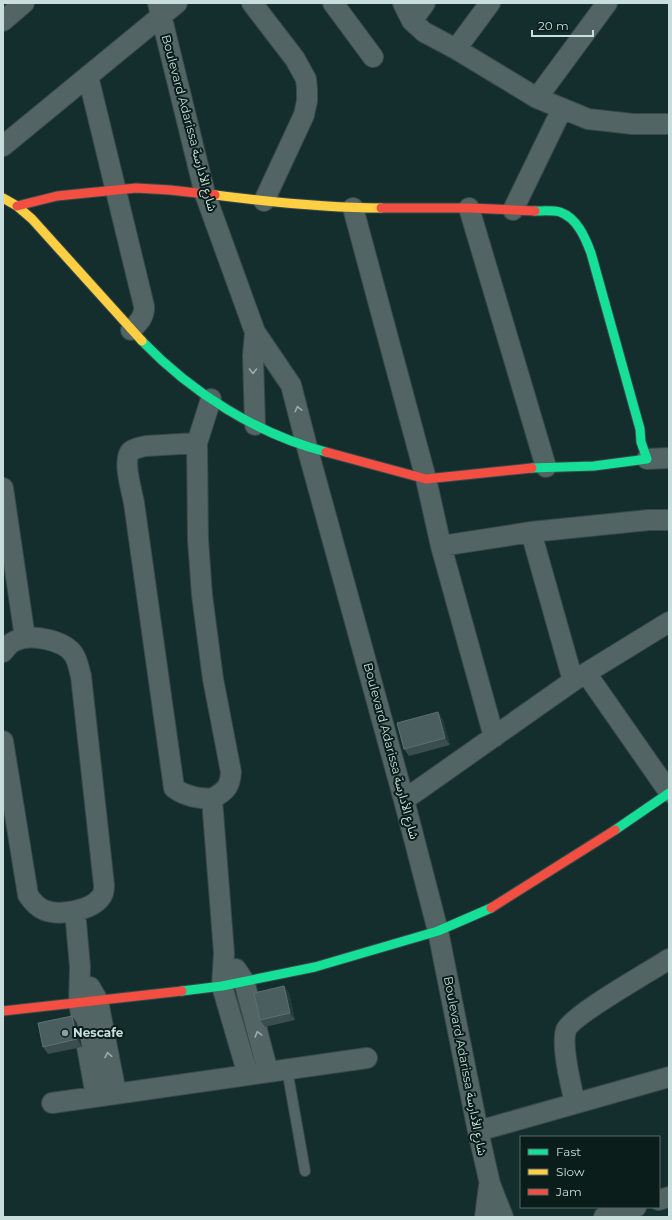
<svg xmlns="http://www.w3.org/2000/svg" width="672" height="1220" font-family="Montserrat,'Noto Sans Arabic',sans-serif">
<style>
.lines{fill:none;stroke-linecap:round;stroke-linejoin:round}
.lane-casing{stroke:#374a49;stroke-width:12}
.street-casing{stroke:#374a49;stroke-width:22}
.fast-casing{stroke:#374a49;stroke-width:11}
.slow-casing{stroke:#374a49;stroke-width:11}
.jam-casing{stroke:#374a49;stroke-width:11}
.lane{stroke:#526463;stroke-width:10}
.street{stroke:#526463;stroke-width:20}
.fast{stroke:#16e098;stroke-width:9}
.slow{stroke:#ffcf43;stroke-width:9}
.jam{stroke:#f24e42;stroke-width:9}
.wall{fill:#3b4d50}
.shaded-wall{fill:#253a3b}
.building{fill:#4a5d5f;stroke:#5d7172}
.oneway{stroke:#98adac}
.poi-dot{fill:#88a09f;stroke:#0a1d1b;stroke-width:1.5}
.labels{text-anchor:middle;stroke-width:4;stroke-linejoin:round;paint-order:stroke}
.street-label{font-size:12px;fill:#c7dedc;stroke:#0a1d1b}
.poi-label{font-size:12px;font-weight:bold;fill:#c7dedc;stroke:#0a1d1b;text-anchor:start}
</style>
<rect width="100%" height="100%" fill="#142e2d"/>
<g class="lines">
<g class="lane-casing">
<path id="lane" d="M287 1069 305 1171"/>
</g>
<g class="street-casing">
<path id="street" d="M158 3 205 194 255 332 291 385 307 447 404 800 438 931 478 1131 490 1184 503 1217
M252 3 295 59 306 79 307 89V101L304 115 264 201
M333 3 373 57
M403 3 412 21 424 32 456 49 537 98 588 119 633 124H669
M3 21 24 3
M412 21 425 3
M456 49 490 3
M88 76 144 306C145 317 138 323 131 330
M537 98 607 3
M3 146 177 3
M353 208 426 479 441 546 494 737
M469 208 546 467
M513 210 562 109
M255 425 253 356 255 332
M197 443 146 446C141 447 135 448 131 451 122 459 132 492 134 503L174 788C186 797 198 798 212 799 225 791 230 788 231 772L213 679 202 595 198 540 197 443 211 399
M647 459 669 458
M3 488 25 638
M531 532 573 681
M441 546 531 532 649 520H669
M3 652C6 648 10 643 15 641 30 633 65 640 74 655 78 661 79 670 81 676L104 885C104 889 104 894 101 897 91 911 59 916 44 910 37 907 32 901 28 895L3 741
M586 673 669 792
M212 799 224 953 222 986 248 1075
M404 800 573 681 669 622
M75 911 80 967 79 1003 96 1096
M236 969 244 981 268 1072
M90 987 98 1001 116 1093
M52 1103 367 1058
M575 1103C571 1086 561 1046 566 1030 572 1015 651 971 669 959
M478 1131 669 1077
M659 1200 669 1197
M485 1217 489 1186
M604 1217 636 1207"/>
</g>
<g class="fast-casing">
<path id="fast" d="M142 341C192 393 257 434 326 452
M532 468 594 466 647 459 641 442 640 429 591 253C585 237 577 218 560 212 552 210 542 211 535 211
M615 830 669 793
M182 991 222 986 315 967 438 931 491 908"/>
</g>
<g class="slow-casing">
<path id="slow" d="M215 195C270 202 326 208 381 208
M3 198 17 206 32 219 142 341"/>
</g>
<g class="jam-casing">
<path id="jam" d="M17 206 57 196 136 188 170 190 215 195
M381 208H469L535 211
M326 452 426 479 532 468
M491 908 615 830
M3 1011 182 991"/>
</g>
<use href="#lane" class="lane"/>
<use href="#street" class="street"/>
<use href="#fast" class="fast"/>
<use href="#slow" class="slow"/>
<use href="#jam" class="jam"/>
</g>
<path class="wall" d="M438 712 443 720 450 745 409 756 404 749Z
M284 986 289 993 295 1020 265 1027 260 1020Z
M72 1016 77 1023 82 1047 48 1054 43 1047Z"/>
<path class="shaded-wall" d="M438 712 443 720 450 745 445 738Z
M284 986 289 993 295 1020 290 1013Z
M72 1016 77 1023 82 1047 77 1039Z"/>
<path class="building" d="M438 712 445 738 404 749 397 723Z
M284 986 290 1013 260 1020 254 993Z
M72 1016 77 1039 43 1047 38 1023Z"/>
<defs><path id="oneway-chevron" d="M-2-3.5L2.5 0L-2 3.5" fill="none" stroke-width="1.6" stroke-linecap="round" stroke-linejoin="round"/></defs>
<g class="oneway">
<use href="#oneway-chevron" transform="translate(253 371) rotate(90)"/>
<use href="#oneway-chevron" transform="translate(298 409) rotate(-104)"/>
<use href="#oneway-chevron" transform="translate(258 1034) rotate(-105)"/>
<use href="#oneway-chevron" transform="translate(108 1055) rotate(-101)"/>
</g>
<circle class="poi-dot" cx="65" cy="1033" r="4"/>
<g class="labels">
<g class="street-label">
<text transform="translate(189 123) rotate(75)" y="4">Boulevard Adarissa شارع الأدارسة</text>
<text transform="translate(391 751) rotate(75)" y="4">Boulevard Adarissa شارع الأدارسة</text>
<text transform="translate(465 1066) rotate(79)" y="4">Boulevard Adarissa شارع الأدارسة</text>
</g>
<g class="poi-label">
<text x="73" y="1037">Nescafe</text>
</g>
</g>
<rect width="672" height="1220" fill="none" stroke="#c7dedc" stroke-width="8"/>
<rect x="520" y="1136" width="140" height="72" fill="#0a1d1b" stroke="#566a68"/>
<rect x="528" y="1149" width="20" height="6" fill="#16e098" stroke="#566a68"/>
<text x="556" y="1156" font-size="12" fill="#c7dedc">Fast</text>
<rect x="528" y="1169" width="20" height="6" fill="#ffcf43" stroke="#566a68"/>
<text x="556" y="1176" font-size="12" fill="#c7dedc">Slow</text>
<rect x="528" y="1189" width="20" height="6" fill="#f24e42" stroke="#566a68"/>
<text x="556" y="1196" font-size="12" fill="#c7dedc">Jam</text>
<path d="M532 30v6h61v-6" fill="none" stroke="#c7dedc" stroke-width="2"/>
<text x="538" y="30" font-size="12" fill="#c7dedc" stroke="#0a1d1b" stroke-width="3" paint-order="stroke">20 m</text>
</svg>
